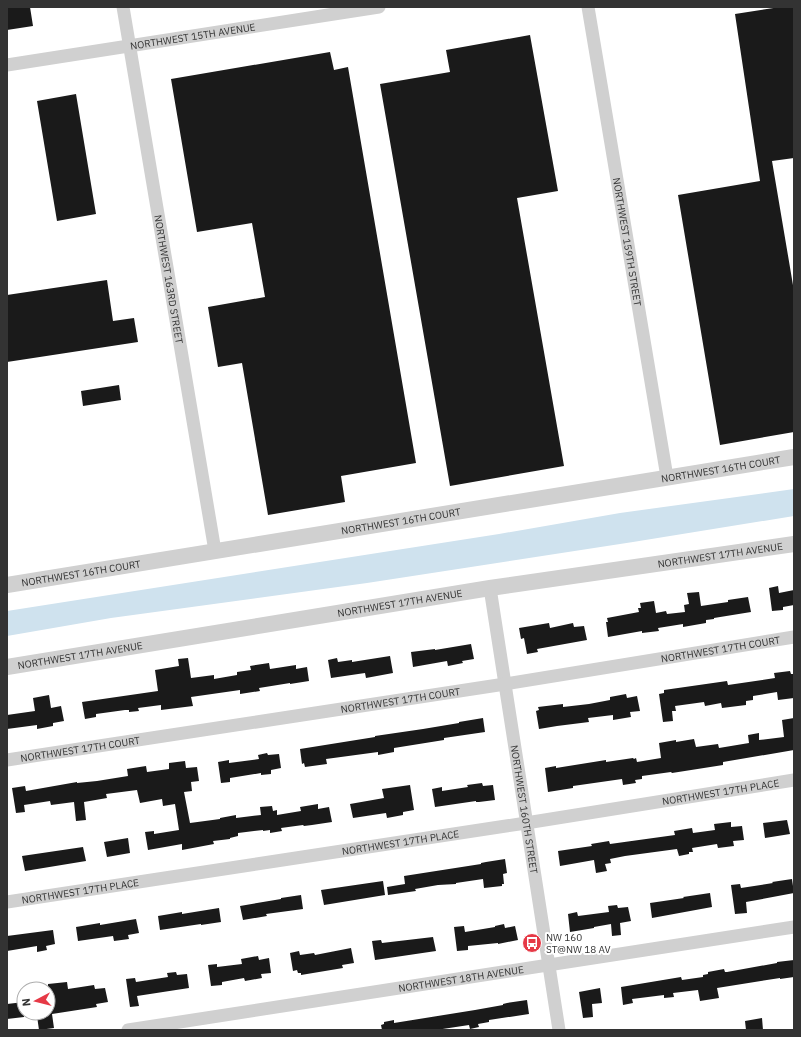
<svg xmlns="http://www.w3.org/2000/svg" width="801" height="1037" font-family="'IBM Plex Sans',sans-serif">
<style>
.water{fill:#cfe2ee}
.building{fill:#1a1a1a}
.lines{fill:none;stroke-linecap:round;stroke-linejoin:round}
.minor{stroke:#d0d0d0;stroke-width:13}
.tertiary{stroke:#d0d0d0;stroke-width:16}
.labels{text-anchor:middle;stroke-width:4;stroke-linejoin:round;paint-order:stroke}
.street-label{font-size:10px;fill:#333;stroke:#fff}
.poi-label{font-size:10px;fill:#333;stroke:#fff;text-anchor:start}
</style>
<rect width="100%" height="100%" fill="#fff"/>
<path class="water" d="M794 489V516L633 542 367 583 111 618 7 636V611L499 534 620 513Z"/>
<path class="building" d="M7 7H30L33 26 7 30Z
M780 7H794V158L772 161 794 291V432L720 445 678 195 760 181 735 14Z
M530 35 558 191 517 198 564 466 450 486 380 84 450 72 446 50Z
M330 52 334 70 348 67 416 463 341 476 345 502 268 515 242 363 218 367 208 307 265 297 252 223 197 232 171 79Z
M76 94 96 214 57 221 37 101Z
M107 280 113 321 134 318 138 342 7 362V295Z
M119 385 121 400 83 406 81 391Z
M778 586 779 593 794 590V605L783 607V610L772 611 769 588Z
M699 592 701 606 728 602V600L748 597 751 612 714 618V619L706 620V623L683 627V624L658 628 659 631 642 633V631L608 637 606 622H608L607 618 639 612 638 608H641L640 603 654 601 656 613 666 611 667 614 685 612 684 605 689 604 687 593Z
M549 623 550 628 573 623 574 627 584 626 587 640 537 649 538 652 527 654 524 638 521 639 519 628Z
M471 644 474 659 462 661 463 663 448 666 447 661 413 667 411 652 435 649V650Z
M390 656 393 673 366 678 365 673 331 678 328 660 337 658 338 662 352 660V662Z
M188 658 191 678 214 675V679L237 675V672L251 670 250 666 269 663 270 669 296 665V669L307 667 309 681 290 684V683L259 688 260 691 240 694V690L191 697 193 706 161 710V705L138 708 139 711 129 712V710H125L96 714V717L85 719 82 702 158 691 155 670 179 666 178 659Z
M790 671 791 674H794V698L778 700 777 692 753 696V700L746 701V705L722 708 721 703 705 706 704 702 675 706 676 711H672L673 721 663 722 659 694 664 693V690L727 681 728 685 775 678 774 673Z
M626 694 627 698 637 696 640 711 630 712 631 717 613 720V715L588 718 589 722 557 726 539 729 536 711 539 710 538 707 563 704V707L589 704 610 700V697Z
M49 695 51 708 61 706 64 721 53 723V726L37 729V725L7 729V715L35 711 33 698Z
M483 718 485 732 444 738V740L394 748V752L378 755V752L326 759 327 764 305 767 304 763 302 764 300 749 375 737V736L423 729 459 723V722Z
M794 718V750L723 762V765L672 773 671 772 642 776V779L635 780 636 783 623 785 622 779 573 786V788L548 792 545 768 556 766V768L606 760V762L633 758 634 759 636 758 637 762 661 758 659 743 676 740V742L694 739 696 747 718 744 719 748 749 743 748 735 759 733V740L784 737 782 720Z
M267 753 268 755 279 754 281 768 271 770V774L261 775V773L230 778V782L221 783 218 762 229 760V763L259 759 258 755Z
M185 761 186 768 197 767 199 781 191 782 192 791 184 792 190 823 220 819V818L236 815V818L261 815 260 807 272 806 273 811 277 810V815L301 811 300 807 318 804V809L329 807 332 822 312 825 304 826 303 825 281 828 282 831 270 833V830L263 831V830L238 833V836L230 838V839L213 841 214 844 182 850V844L148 850 145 832 154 831V834L179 830 175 804 163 806 162 799 140 803 137 790 106 794 107 798 84 802 86 820 76 821 74 802 51 805 50 801 24 805 25 812 16 813 12 788 25 786 26 791 77 782V783L97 781 128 776 127 769 146 766 147 772 169 769V763Z
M482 783 483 786 493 785 495 800 479 802H476V801L435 807 432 789 442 787V791L468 787 467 785Z
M410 785 414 810 403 812V815L387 818 386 813 353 818 350 804 384 798 382 789Z
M787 820 790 834 765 838 763 823Z
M731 822V827L742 826 744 840 733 841 734 846 718 848 717 844 692 848 693 852H689V854L679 856 677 849 625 856 610 859 611 863 605 864 607 871 596 873 594 860 560 866 558 851 592 846 591 844 609 841 610 844 675 835 674 831 692 828 693 833 715 830 714 824Z
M128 838 130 853 107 857 104 842Z
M83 847 86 861 25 871 22 856Z
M505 859 507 873 503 874 504 884H502V886L484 888 483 879 456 883V884L438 885 415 889 416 891 388 895 387 887 405 884 404 876 481 864V863L486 862Z
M792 879 794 893 746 902 747 913 735 914 731 885 740 884 741 888 773 883 772 882Z
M383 881 385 895 324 905 321 890Z
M710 893 712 907 652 918 650 903 684 898 683 897Z
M301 895 303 909 266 914 267 916 243 920 240 906 281 899V898Z
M617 905 618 908 628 907 631 921 620 923 621 935 612 936 611 924 594 927V928L570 932 568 914 577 912 578 916 609 912 608 906Z
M219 908 221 922 201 925V924L160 930 158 916 182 912V914Z
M136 919 139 933 128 935 129 939 114 941 113 936 78 941 76 927 100 923V925Z
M504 924 505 928 515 926 518 940 498 944V943L468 946V950L457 951 454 927 464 926 465 932 495 927V926Z
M53 930 55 944 46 946 47 950 37 952V946L7 951V936Z
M433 937 436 951 375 960 372 941 381 940 382 943Z
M351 948 354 963 342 965 343 968 301 975V973H298L297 970 293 971 290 953 299 951 300 955 314 953 315 955Z
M258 956 259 960 269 958 271 973 261 974 262 978 245 981 244 978 222 982V985L211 986 208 965 217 964V967L242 964 241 959Z
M794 960V977L780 979V978L717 988 719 998 700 1001 698 990 673 993 674 997 664 998V995L632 999 633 1003 623 1005 621 987 681 977 682 980 703 977V975L708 974V972L724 969 725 972H727L777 963V962Z
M176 972 177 975 187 974 189 988 137 996 139 1006 130 1007 126 979 135 978 136 982 168 977 167 973Z
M67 982 68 989 94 985 95 989 105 988 108 1002 96 1004 97 1007 52 1014 54 1028 39 1030 37 1016 48 1014V984Z
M600 988 602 1003 592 1004 593 1017 583 1018 579 992Z
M527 1000 529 1014 489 1020V1022L478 1024 479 1027 470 1029 469 1025 436 1030H382L381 1025 384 1024V1022L394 1020V1023L475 1010 503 1005V1004L507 1003Z
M24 1002V1017L7 1019V1004Z
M762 1018 763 1030H746L745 1021Z"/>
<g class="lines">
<g class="minor">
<path id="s1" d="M123 7 215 551"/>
<path id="s2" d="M588 7 667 477"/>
<path id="s3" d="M7 65 379 7"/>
<path id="s4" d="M490 588 559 1030"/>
<path id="s5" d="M7 760 505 684 794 637"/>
<path id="s6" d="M7 902 526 823 794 780"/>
<path id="s7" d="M128 1030 794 927"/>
</g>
<g class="tertiary">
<path id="s8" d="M7 585 794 457"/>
<path id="s9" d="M7 667 490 588 794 544"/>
</g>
</g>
<defs>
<g id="bus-disc" transform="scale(1)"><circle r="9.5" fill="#e63946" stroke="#fff"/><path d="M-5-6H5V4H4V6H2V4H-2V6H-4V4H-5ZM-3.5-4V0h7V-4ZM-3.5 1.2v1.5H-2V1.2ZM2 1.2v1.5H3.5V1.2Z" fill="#fff"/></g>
</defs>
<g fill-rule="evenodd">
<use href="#bus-disc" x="532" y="943"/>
</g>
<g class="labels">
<g class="street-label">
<text dy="4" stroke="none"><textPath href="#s3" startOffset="188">NORTHWEST 15TH AVENUE</textPath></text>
<text dy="4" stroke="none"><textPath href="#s2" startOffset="238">NORTHWEST 159TH STREET</textPath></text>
<text dy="4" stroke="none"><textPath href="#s1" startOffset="276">NORTHWEST 163RD STREET</textPath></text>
<text dy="4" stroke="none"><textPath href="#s8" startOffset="723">NORTHWEST 16TH COURT</textPath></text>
<text dy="4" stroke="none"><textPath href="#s8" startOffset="399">NORTHWEST 16TH COURT</textPath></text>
<text dy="4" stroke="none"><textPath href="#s9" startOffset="722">NORTHWEST 17TH AVENUE</textPath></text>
<text dy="4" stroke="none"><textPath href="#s8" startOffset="75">NORTHWEST 16TH COURT</textPath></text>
<text dy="4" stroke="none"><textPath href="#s9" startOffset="398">NORTHWEST 17TH AVENUE</textPath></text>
<text dy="4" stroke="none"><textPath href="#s5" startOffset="722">NORTHWEST 17TH COURT</textPath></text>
<text dy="4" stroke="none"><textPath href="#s9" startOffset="74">NORTHWEST 17TH AVENUE</textPath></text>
<text dy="4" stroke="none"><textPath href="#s5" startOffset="398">NORTHWEST 17TH COURT</textPath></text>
<text dy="4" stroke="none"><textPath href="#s5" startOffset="74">NORTHWEST 17TH COURT</textPath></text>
<text dy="4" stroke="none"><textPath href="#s6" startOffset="722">NORTHWEST 17TH PLACE</textPath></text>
<text dy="4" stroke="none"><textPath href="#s4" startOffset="224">NORTHWEST 160TH STREET</textPath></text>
<text dy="4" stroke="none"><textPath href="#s6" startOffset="398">NORTHWEST 17TH PLACE</textPath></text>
<text dy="4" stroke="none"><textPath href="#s6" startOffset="74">NORTHWEST 17TH PLACE</textPath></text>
<text dy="4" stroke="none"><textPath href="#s7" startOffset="337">NORTHWEST 18TH AVENUE</textPath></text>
</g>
<g class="poi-label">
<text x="546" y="941">NW 160<tspan x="546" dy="12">ST@NW 18 AV</tspan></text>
</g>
</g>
<rect width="801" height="1037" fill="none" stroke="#333333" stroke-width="16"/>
<g transform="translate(36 1001) rotate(263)"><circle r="19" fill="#ffffff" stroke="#adadad"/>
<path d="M0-3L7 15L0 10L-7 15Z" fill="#e63946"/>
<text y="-6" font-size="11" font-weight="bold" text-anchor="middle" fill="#333333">N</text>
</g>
</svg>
